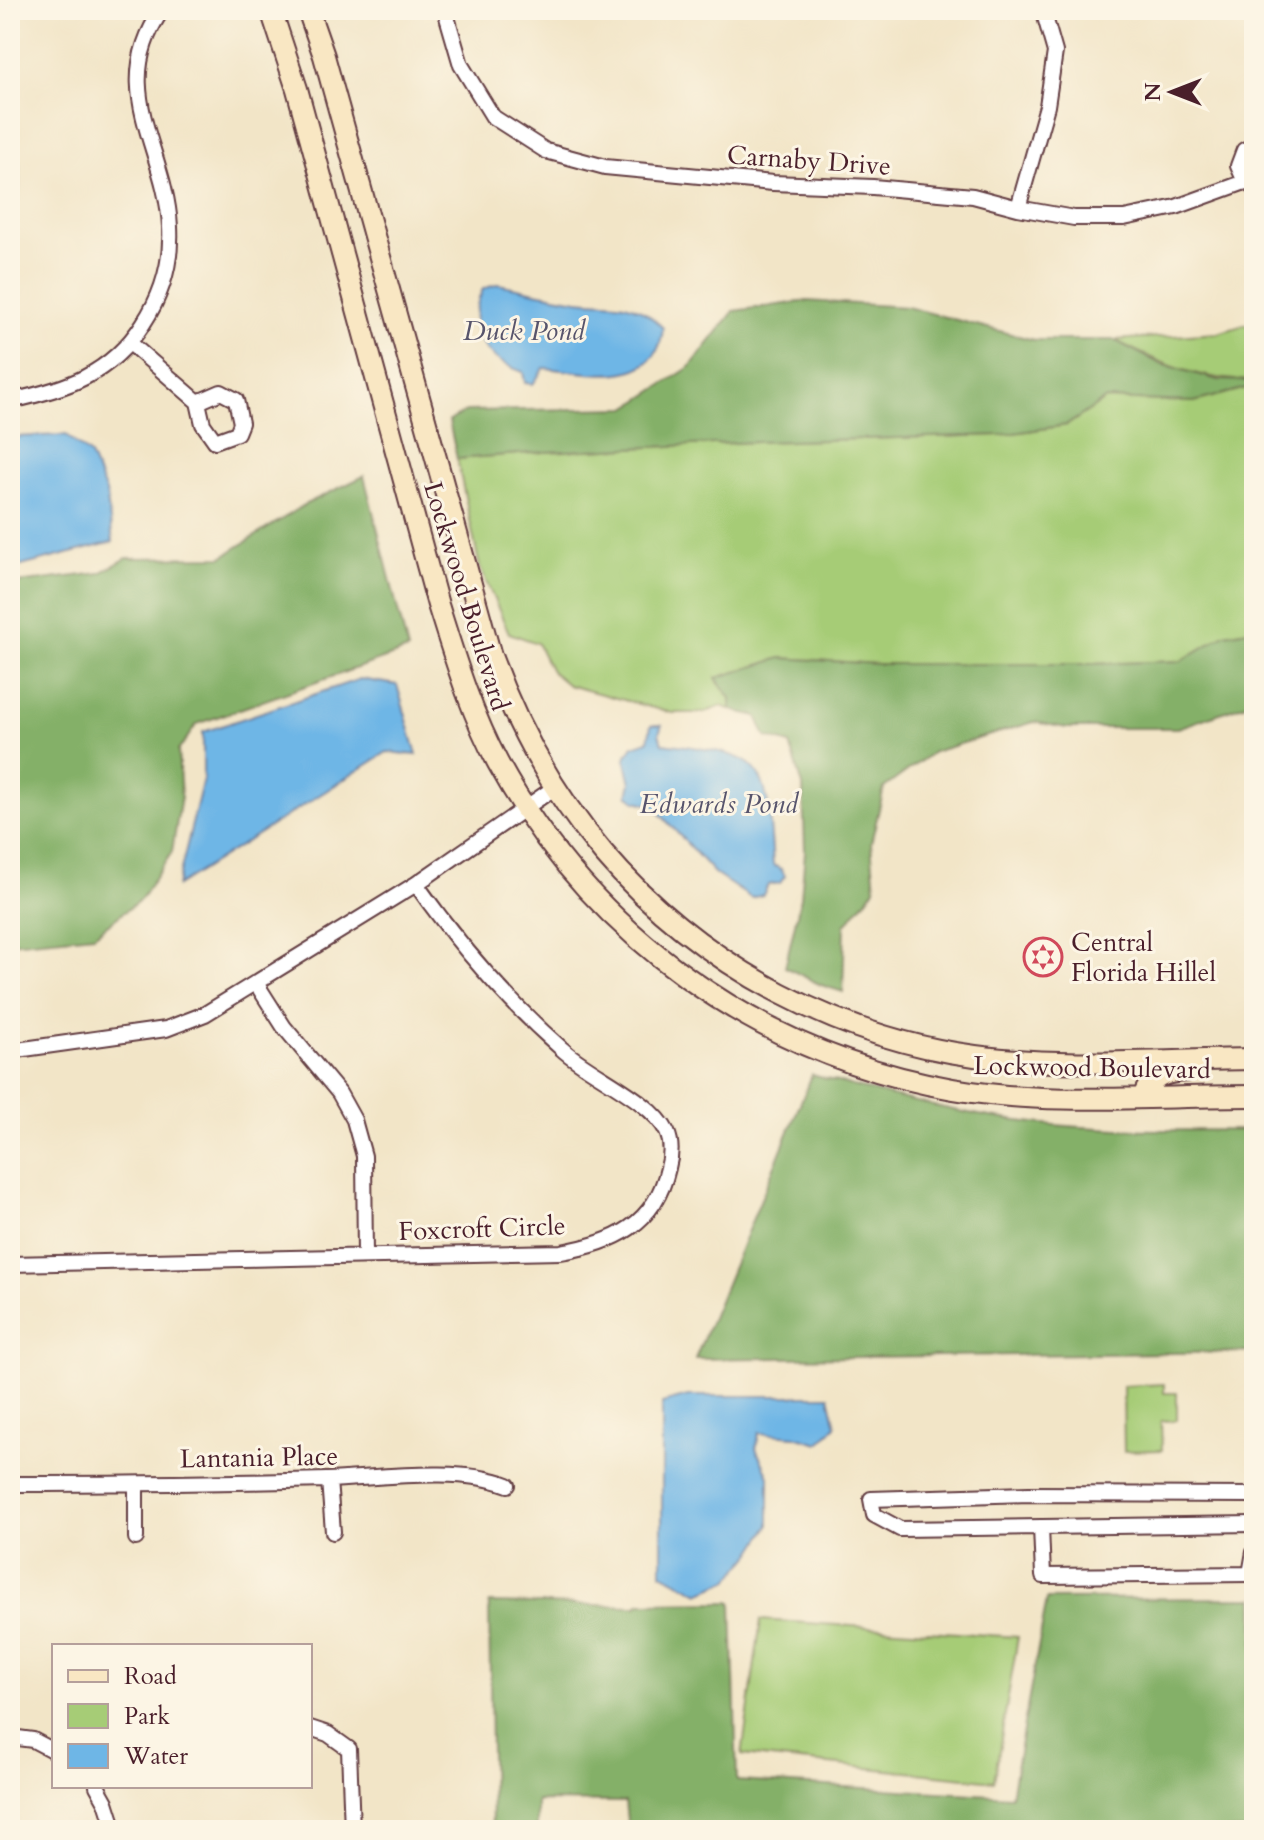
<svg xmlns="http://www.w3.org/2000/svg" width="1264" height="1840" font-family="Cardo,serif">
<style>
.green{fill:#a6cc76;stroke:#787650;stroke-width:2}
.forest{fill:#84b067;stroke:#676849;stroke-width:2}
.water{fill:#6eb6e6;stroke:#5c6a88;stroke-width:2}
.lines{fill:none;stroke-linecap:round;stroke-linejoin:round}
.street-casing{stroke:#633d42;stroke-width:18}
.secondary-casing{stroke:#633d42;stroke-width:24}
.street{stroke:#fff;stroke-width:14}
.secondary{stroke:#f9e7c3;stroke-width:20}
.labels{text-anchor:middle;stroke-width:6;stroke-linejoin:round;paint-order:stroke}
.street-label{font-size:26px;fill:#4a1f2b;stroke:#fcf5e5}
.poi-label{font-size:26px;fill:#4a1f2b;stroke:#fcf5e5;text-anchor:start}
.water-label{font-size:28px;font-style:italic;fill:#57546c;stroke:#fcf5e5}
</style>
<rect width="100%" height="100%" fill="#fcf5e5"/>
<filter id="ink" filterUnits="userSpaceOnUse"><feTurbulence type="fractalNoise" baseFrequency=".0125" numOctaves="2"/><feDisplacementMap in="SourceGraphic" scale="16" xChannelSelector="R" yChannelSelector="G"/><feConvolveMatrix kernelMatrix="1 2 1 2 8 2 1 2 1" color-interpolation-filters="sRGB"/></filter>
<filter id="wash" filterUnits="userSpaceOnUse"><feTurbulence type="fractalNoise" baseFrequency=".006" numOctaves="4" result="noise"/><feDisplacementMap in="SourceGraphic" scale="32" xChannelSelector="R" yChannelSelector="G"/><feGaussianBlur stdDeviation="1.8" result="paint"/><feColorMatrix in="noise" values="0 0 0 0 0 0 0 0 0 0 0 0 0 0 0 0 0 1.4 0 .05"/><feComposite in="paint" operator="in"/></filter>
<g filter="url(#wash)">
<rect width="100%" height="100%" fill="#f2e5c7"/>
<path class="green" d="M1254 322V381C1199 380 1163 365 1114 340L1218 333Z
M1254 386V629L1225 634 1181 661 1088 664H878L781 658 718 682 731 698V710L722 706 703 713H672L568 685 551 671 537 643 509 633 480 568 457 459 544 452 756 442 1001 435 1067 425 1106 399 1194 402Z
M1164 1384V1393H1177V1420L1161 1421 1162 1450 1124 1451 1123 1386Z
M761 1620 1018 1637 994 1781 742 1755Z"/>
<path class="forest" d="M807 301 907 307 1034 340H1114L1161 364 1218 380 1254 381V386L1194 402 1106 399 1067 425 1001 435 756 442 544 452 457 459 449 421 467 411 627 408 690 367 734 311Z
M364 476 408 650 197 724 178 751 181 797 172 852 141 899 94 935 10 943V584L100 573 127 558 222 557 306 504Z
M1254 629V701L1178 728H1067L1034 722 933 752 884 788 871 843 875 889 845 925 843 992 821 985 785 967 801 897 805 851 803 786 790 744 766 737 757 716 731 710V698L716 678 781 658 878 664H1088L1181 661 1225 634Z
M812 1075C873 1092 934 1108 997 1118 1081 1131 1169 1131 1254 1130V1352L695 1359Z
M1254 1598V1830H628L625 1802 537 1801V1830H492L489 1603 638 1606 639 1603 732 1602 737 1781 1011 1796 1047 1599Z"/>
<path class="water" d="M10 106C16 139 27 191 10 222Z
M498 284C523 289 547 295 572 299 612 306 631 294 663 328 658 391 588 372 544 368L533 384 525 383 523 372C482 358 464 330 483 289Z
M66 435 90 455 106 492 113 542 10 569V437Z
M360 679 397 685 417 755 387 752 177 886 203 779V732Z
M651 725H662L659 733 662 743C769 756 766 760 773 865L781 869 785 876 780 883 768 885 763 895 751 898 715 874 652 805 636 801 628 795 631 783 625 758 633 746 648 741Z
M688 1396H829L836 1426 819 1443 795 1436 759 1433 756 1449 769 1476V1526L752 1553 729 1580 699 1593 662 1573V1403Z"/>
</g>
<g filter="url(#ink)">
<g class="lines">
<g class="street-casing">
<path id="street" d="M445 10 461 65 493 117 546 151 605 167 773 183 873 187 973 196 1018 208 1074 218H1124L1176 207 1245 182
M1254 145 1244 150 1238 166 1245 182 1254 187
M1018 208 1047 106 1055 52 1043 10
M130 343 198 402 203 424 215 441 237 433 241 423 236 400 221 392 198 402
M10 401C66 389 110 375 143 324 162 295 172 263 170 227 166 147 107 89 162 10
M256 983 284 1027 339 1093 354 1120 364 1156 365 1256
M10 1051 166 1029 205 1014 416 884 554 788
M10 1264 561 1252C614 1243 655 1225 668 1168 671 1157 672 1143 667 1132 652 1100 589 1074 562 1049 506 1000 459 945 416 884
M329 1480 333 1532
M10 1484C116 1484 221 1483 327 1480 379 1478 460 1466 508 1485
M136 1484V1538
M1254 1495 1029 1494 871 1499 874 1515 900 1529 1254 1524
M1041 1527 1043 1576 1250 1574 1254 1552
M310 1728 328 1734 349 1749 352 1830
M10 1737 33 1740 54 1751
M97 1786 106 1802 115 1830"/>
</g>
<g class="secondary-casing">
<path id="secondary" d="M271 10 297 89 438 605C455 659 471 713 498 763 592 936 759 1055 953 1089 1051 1106 1155 1096 1254 1096
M308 10 324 56 491 656C546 806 639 918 780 993 841 1025 907 1047 975 1056 1067 1068 1162 1060 1254 1059
M1143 1097C1151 1076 1165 1072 1187 1071"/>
</g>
<use href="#street" class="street"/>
<use href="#secondary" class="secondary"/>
</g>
</g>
<defs>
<g id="synagogue-ring" transform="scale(2)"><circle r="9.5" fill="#fcf5e5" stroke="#d1495b" stroke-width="1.5"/><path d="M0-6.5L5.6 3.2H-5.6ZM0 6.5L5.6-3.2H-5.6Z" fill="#d1495b"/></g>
</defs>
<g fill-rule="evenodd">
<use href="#synagogue-ring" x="1043" y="957"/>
</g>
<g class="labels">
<g class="street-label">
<text transform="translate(809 160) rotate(4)" y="9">Carnaby Drive</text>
<text transform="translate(467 596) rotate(73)" y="9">Lockwood Boulevard</text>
<text transform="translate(1092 1067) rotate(1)" y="9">Lockwood Boulevard</text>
<text transform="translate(482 1228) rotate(-2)" y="9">Foxcroft Circle</text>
<text transform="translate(259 1457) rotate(-1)" y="9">Lantania Place</text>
</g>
<g class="poi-label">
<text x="1071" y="951">Central<tspan x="1071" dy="30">Florida Hillel</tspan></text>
</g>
<g class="water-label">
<text x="524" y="340">Duck Pond</text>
<text x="719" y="813">Edwards Pond</text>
</g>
</g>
<rect width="1264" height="1840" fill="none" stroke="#fcf5e5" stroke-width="40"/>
<rect x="52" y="1644" width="260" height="144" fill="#fcf5e5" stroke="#b59f9b" stroke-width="2"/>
<rect x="68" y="1670" width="40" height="12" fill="#f9e7c3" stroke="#b59f9b" stroke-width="2"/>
<text x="124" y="1684" font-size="24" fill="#4a1f2b">Road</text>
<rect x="68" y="1704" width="40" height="24" fill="#a6cc76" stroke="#b59f9b" stroke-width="2"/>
<text x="124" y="1724" font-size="24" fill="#4a1f2b">Park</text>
<rect x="68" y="1744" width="40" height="24" fill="#6eb6e6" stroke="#b59f9b" stroke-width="2"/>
<text x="124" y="1764" font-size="24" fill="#4a1f2b">Water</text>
<g transform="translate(1172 92) rotate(270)" stroke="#fcf5e5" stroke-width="6" paint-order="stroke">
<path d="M0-6L14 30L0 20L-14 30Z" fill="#4a1f2b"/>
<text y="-12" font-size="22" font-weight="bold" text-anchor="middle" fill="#4a1f2b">N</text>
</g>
</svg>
